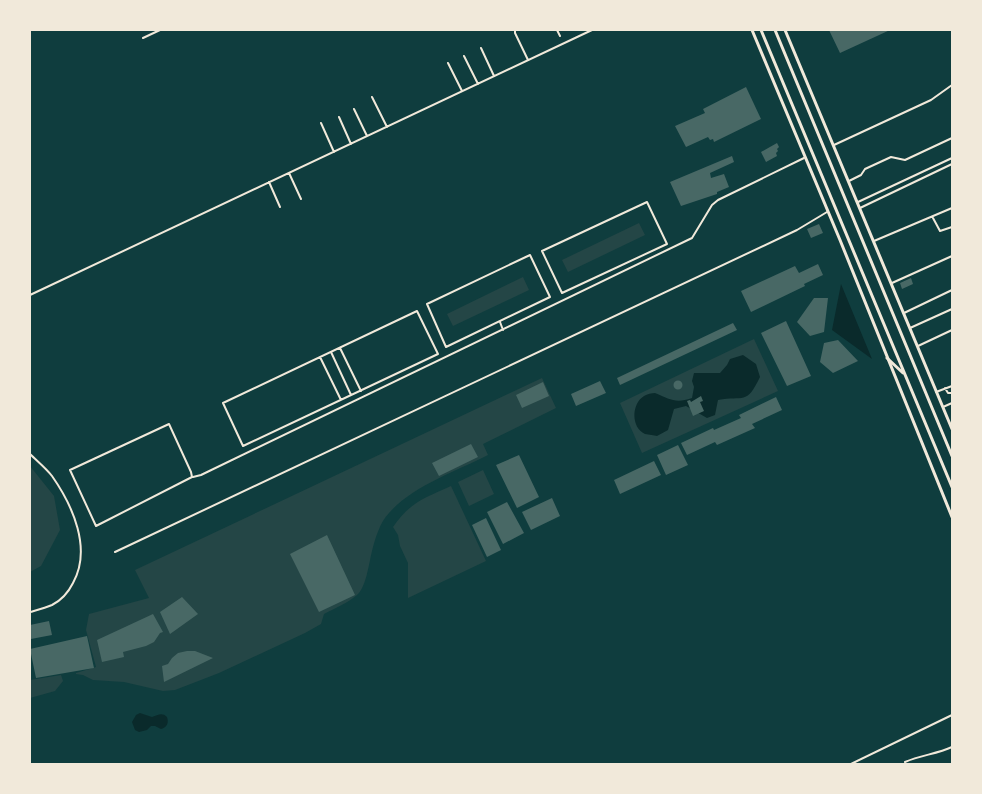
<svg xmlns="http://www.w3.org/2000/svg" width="982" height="794" viewBox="0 0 982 794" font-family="'Times New Roman',serif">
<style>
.green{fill:#244646}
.water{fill:#0a2a2b}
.building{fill:#486865}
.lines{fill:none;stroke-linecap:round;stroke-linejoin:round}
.minor{stroke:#f1e9da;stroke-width:2}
.secondary{stroke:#f1e9da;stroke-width:3}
.trunk{stroke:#f1e9da;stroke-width:3}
</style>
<rect width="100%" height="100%" fill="#0f3d3e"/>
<path class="green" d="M639,223L645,235L568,272L562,260Z
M523,277L529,290L453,326L447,314Z
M754,339L778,391L642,453L620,403Z
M542,378L556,408L483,444L488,455C455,472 414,485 389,513C380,522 375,539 372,551C369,563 366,588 357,595C348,603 335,608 324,614L321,624L305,633L219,673L175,690L163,691L124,682L93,680L83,675L76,674V673L96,667L86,630L89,614L149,598L135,570Z
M30,466L54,496L60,530L41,566L30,572Z
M483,470L494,494L469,506L458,482Z
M451,486L486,561L408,598V563L400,546L398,535L393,527C410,502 425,498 451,486Z
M61,675L63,681L55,691L30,698V680Z"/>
<path class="water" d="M841,284L872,359L832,330Z
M743,355L756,364L760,377C746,406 744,395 718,400L715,415L707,418L686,406L674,409L668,430L657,436C654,435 649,435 645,434C631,428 631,404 644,396C647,394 652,393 655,393C670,399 675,404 692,398L694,387L692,381L694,373H720L727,365L730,359Z
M140,713L152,717C158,715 162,712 167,717C169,723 167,727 161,729L155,726H151L147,730L139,732L135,730L132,722L136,715Z"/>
<path class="building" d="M829,30H890L840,53Z
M746,87L761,119L714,142L713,139L710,140L708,137L686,147L675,126L705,113L703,109Z
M777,143L779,147L777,149L778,151L776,153L777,156L766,162L761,152Z
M732,156L734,162L710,173L711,178L724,174L729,187L717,192V194L681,206L670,182Z
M819,224L823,233L811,238L807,229Z
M818,264L823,275L804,284L805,286L751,312L741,291L795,266L799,273Z
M911,278L913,284L902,289L900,283Z
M814,298H828L824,332L810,336L797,322Z
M786,321L811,376L787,386L761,333Z
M733,323L737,330L620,385L617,378Z
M838,340L858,361L833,373L820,362L824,343Z
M673.5 385a4.5 4.5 0 1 1 9 0a4.5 4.5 0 1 1-9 0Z
M600,381L606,393L576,406L571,394Z
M543,382L549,396L522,408L516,395Z
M701,396L703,401L700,402L704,411L693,416L687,401L690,400L691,402Z
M776,397L782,410L752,424L755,428L717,445L715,442L687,455L681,443L713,428L714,430L741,418L739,415Z
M471,444L478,457L439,476L432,463Z
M678,445L688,465L666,475L657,455Z
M519,455L539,497L517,508L496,465Z
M654,461L661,475L620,494L614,480Z
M552,498L560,516L531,530L522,512Z
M507,502L524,533L503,544L487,512Z
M486,518L501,550L487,557L472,525Z
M327,535L355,595L319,612L290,554Z
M182,597L198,614L170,634L160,612Z
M153,614L163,632L160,633L154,642L146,646L123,652L124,657L102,662L97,640Z
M49,621L52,635L31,639L30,625Z
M87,636L94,668L36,678L30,649Z
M187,651H195L213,658L164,682L162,666L168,664L172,658L178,653Z"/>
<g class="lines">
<path class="minor" d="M515,30V33L528,60
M557,30L560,36
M143,38L160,30
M481,48L494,76
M464,56L478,84
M448,63L462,91
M372,97L387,127
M354,109L367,136
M339,117L351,144
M321,123L334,152
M834,145L931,100L952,85
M289,173L301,199
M849,181L861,175L865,169L891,157L905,160L952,138
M269,182L280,207
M647,202L667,244L562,293L542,251Z
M858,202L952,158
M860,208L952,164
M933,218L940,231L952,227
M874,241L952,208
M530,255L550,297L446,347L427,304Z
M892,283L952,256
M30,295L592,30
M417,311L438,354L243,446L223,403Z
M904,313L952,290
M500,322L503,330
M910,328L952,309
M918,346L952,330
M340,348L361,391
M331,352L351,395
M320,357L341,400
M945,388L948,393H952
M936,392L952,386
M943,407L952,403
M30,454C37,461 46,468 52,476C73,506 92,549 73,583C68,593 62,600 52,605C45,608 37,610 30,612
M192,477L191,472L169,424L70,470L96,526L192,477H193L201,475L692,238L712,205L718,200L804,158
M115,552L797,230L827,212
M905,762C921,755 937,754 952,747
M851,764L952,715"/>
<path class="secondary" d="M752,30L840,240L952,517
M785,30L952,429"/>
<path class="trunk" d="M761,30L952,487
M775,30L952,456
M887,358L903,373"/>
</g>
<rect width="982" height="794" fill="none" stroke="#f1e9da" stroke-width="62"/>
</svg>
